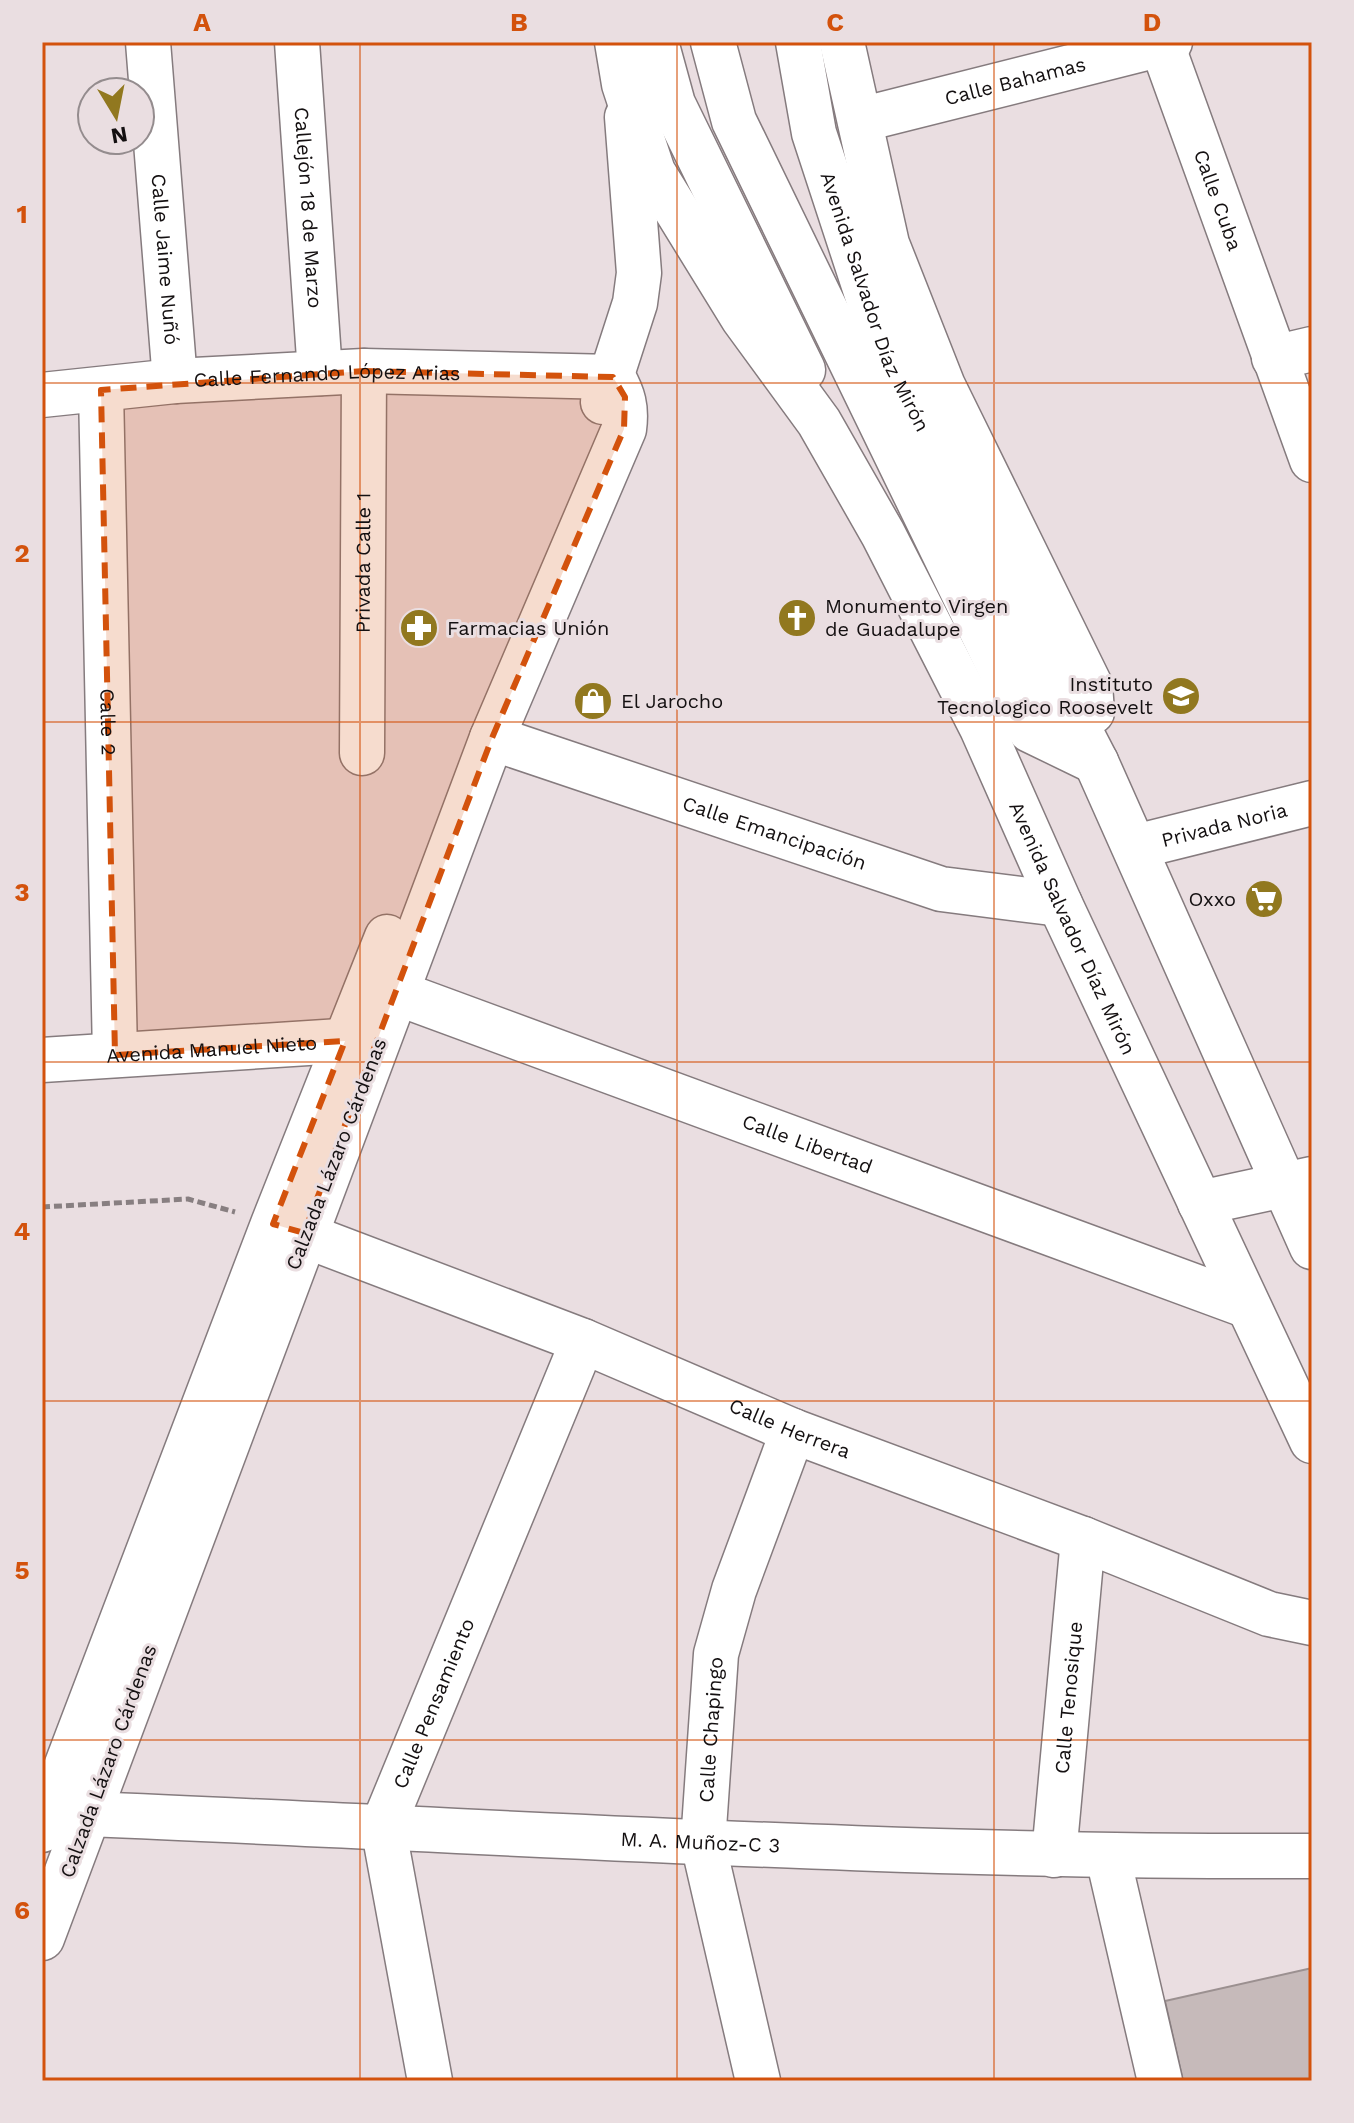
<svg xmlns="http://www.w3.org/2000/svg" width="1354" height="2123" viewBox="0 0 1354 2123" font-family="'Work Sans',sans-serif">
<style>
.building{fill:#c6baba;stroke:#9b9090;stroke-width:2}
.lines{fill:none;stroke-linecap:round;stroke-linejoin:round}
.minor-casing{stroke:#857b7e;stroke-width:47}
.major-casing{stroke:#857b7e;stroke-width:47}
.path{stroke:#887f81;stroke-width:5;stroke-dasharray:8 4;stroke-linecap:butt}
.minor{stroke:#fff;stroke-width:44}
.major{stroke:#fff;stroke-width:44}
.marked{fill:#d3520c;fill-opacity:0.2;stroke:#d3520c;stroke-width:6;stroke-dasharray:16 10;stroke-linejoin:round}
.grid{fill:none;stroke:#d3520c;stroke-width:2;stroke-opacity:0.55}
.labels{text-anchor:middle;stroke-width:6;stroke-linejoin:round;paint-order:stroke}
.street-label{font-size:20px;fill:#141011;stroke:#eadee1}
.poi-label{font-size:20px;fill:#141011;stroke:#eadee1;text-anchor:start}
.neatline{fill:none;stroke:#d3520c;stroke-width:3}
.grid-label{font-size:26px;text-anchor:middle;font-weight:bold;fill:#d3520c}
</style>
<rect width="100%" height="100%" fill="#eadee1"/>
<path class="building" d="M1312,1968V2081H1183L1165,2001Z"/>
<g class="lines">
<defs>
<g id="minor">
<path id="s1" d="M148,42L175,381"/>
<path id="s2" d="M297,42L320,373"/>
<path id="s3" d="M1161,42L1312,460"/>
<path id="s4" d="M860,120L1170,42"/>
<path d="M1274,358L1312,349"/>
<path id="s5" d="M101,390L115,1055"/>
<path id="s6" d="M42,395L175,381L364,371L613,377C623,395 627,407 624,429L492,738L42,1938"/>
<path d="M603,402L635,303L639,273L627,117"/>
<path id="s7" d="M492,738L941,889L1060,904"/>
<path id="s8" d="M362,753L364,371"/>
<path id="s9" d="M1135,847L1312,803"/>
<path id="s10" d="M370,983L1248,1306"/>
<path id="s11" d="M42,1060L371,1039"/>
<path d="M1200,1203L1312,1179"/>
<path id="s12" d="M275,1224L583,1341L793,1431L1083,1539L1269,1614L1312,1623"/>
<path id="s13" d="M89,1814C496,1831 904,1858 1312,1856"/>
<path d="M42,1830L273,1224L387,937"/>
<path id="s14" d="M1054,1855L1083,1539"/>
<path d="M1108,1857L1160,2081"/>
<path id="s15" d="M430,2081L383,1826L583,1341"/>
<path id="s16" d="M758,2081L703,1843L716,1654L734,1590L793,1431"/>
</g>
<g id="major">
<path id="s17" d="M617,42L624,84L653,172L743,318L819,422L883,534L982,728L1060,904L1312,1441"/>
<path d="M656,42L673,104L803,370"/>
<path d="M713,42L734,121L1030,730L1096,762"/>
<path id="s18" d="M798,42L814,133L889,362L1096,762L1312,1247"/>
<path d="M842,42L887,244L943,386L1090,685L1092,712"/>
</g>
</defs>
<use href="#minor" class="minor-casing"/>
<use href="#major" class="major-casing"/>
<path class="path" d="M42,1207L188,1199L235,1212"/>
<use href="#minor" class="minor"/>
<use href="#major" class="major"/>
</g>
<path class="marked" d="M364,371L613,377L625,397L624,429L492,738L304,1233L273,1224L345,1041L115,1055L101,390Z"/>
<path class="grid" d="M360,42V2081M677,42V2081M994,42V2081M42,383H1312M42,722H1312M42,1062H1312M42,1401H1312M42,1740H1312"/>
<defs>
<symbol id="church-disc" viewBox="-11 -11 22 22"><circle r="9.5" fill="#91781f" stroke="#eadee1"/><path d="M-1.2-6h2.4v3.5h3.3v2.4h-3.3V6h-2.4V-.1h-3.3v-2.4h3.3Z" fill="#fff"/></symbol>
<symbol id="pharmacy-disc" viewBox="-11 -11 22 22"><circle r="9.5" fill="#91781f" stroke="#eadee1"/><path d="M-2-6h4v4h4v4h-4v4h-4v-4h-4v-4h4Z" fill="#fff"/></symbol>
<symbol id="university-disc" viewBox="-11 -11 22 22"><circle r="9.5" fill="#91781f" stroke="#eadee1"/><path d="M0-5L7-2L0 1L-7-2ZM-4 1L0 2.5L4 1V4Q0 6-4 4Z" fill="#fff"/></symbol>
<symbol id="shop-disc" viewBox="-11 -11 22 22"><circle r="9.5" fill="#91781f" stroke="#eadee1"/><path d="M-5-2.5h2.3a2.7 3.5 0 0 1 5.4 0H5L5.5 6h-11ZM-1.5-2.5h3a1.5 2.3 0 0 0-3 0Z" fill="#fff"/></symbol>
<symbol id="supermarket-disc" viewBox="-11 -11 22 22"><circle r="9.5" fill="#91781f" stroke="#eadee1"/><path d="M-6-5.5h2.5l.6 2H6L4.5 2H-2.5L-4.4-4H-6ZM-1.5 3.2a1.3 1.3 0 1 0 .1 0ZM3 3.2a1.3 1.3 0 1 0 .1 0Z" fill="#fff"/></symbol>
</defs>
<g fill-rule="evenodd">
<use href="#church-disc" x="775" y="596" width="44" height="44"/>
<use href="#pharmacy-disc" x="397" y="606" width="44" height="44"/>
<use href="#university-disc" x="1159" y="674" width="44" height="44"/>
<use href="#shop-disc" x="571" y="679" width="44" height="44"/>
<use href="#supermarket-disc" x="1242" y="877" width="44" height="44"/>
</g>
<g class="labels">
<g class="street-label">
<text dy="7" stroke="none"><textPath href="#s4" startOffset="160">Calle Bahamas</textPath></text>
<text dy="7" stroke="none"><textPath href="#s3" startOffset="168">Calle Cuba</textPath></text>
<text dy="7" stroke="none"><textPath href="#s2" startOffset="166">Callejón 18 de Marzo</textPath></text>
<text dy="7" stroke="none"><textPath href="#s1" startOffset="218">Calle Jaime Nuñó</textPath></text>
<text dy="7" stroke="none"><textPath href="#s18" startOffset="272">Avenida Salvador Díaz Mirón</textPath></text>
<text dy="7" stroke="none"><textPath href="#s6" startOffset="286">Calle Fernando López Arias</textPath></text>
<text dy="7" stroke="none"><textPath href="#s8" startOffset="190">Privada Calle 1</textPath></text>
<text dy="7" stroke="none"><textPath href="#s5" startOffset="332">Calle 2</textPath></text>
<text dy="7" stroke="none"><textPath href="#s9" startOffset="92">Privada Noria</textPath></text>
<text dy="7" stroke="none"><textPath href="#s7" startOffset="298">Calle Emancipación</textPath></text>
<text dy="7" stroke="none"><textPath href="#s17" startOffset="1002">Avenida Salvador Díaz Mirón</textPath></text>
<text dy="7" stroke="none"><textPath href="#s11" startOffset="170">Avenida Manuel Nieto</textPath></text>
<text dy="7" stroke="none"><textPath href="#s10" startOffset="466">Calle Libertad</textPath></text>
<text transform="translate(336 1154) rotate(-69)" y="7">Calzada Lázaro Cárdenas</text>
<text dy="7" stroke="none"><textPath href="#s12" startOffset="554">Calle Herrera</textPath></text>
<text dy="7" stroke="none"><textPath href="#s14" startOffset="158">Calle Tenosique</textPath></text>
<text dy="7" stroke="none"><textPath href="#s15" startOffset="392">Calle Pensamiento</textPath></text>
<text dy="7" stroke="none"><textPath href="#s16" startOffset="358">Calle Chapingo</textPath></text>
<text transform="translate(108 1761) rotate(-70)" y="7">Calzada Lázaro Cárdenas</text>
<text dy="7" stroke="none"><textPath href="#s13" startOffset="612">M. A. Muñoz-C 3</textPath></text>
</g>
<g class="poi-label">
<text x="825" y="613">Monumento Virgen<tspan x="825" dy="23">de Guadalupe</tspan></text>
<text x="447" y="635">Farmacias Unión</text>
<text x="1153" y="691" text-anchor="end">Instituto<tspan x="1153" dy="23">Tecnologico Roosevelt</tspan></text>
<text x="621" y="708">El Jarocho</text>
<text x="1236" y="906" text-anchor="end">Oxxo</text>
</g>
</g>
<rect width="1354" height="2123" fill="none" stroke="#eadee1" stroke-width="88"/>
<g transform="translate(116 116) rotate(170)"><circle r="38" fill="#eadee1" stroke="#948c8e" stroke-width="2"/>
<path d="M0-6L14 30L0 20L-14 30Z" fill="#91781f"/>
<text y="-12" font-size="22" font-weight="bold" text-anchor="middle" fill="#141011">N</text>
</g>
<rect x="44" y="44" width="1266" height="2035" class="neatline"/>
<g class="grid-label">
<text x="202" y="31">A</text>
<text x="519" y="31">B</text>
<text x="835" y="31">C</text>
<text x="1152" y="31">D</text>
<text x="22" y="223">1</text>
<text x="22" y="562">2</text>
<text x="22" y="901">3</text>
<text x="22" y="1240">4</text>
<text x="22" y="1579">5</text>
<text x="22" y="1919">6</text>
</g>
</svg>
